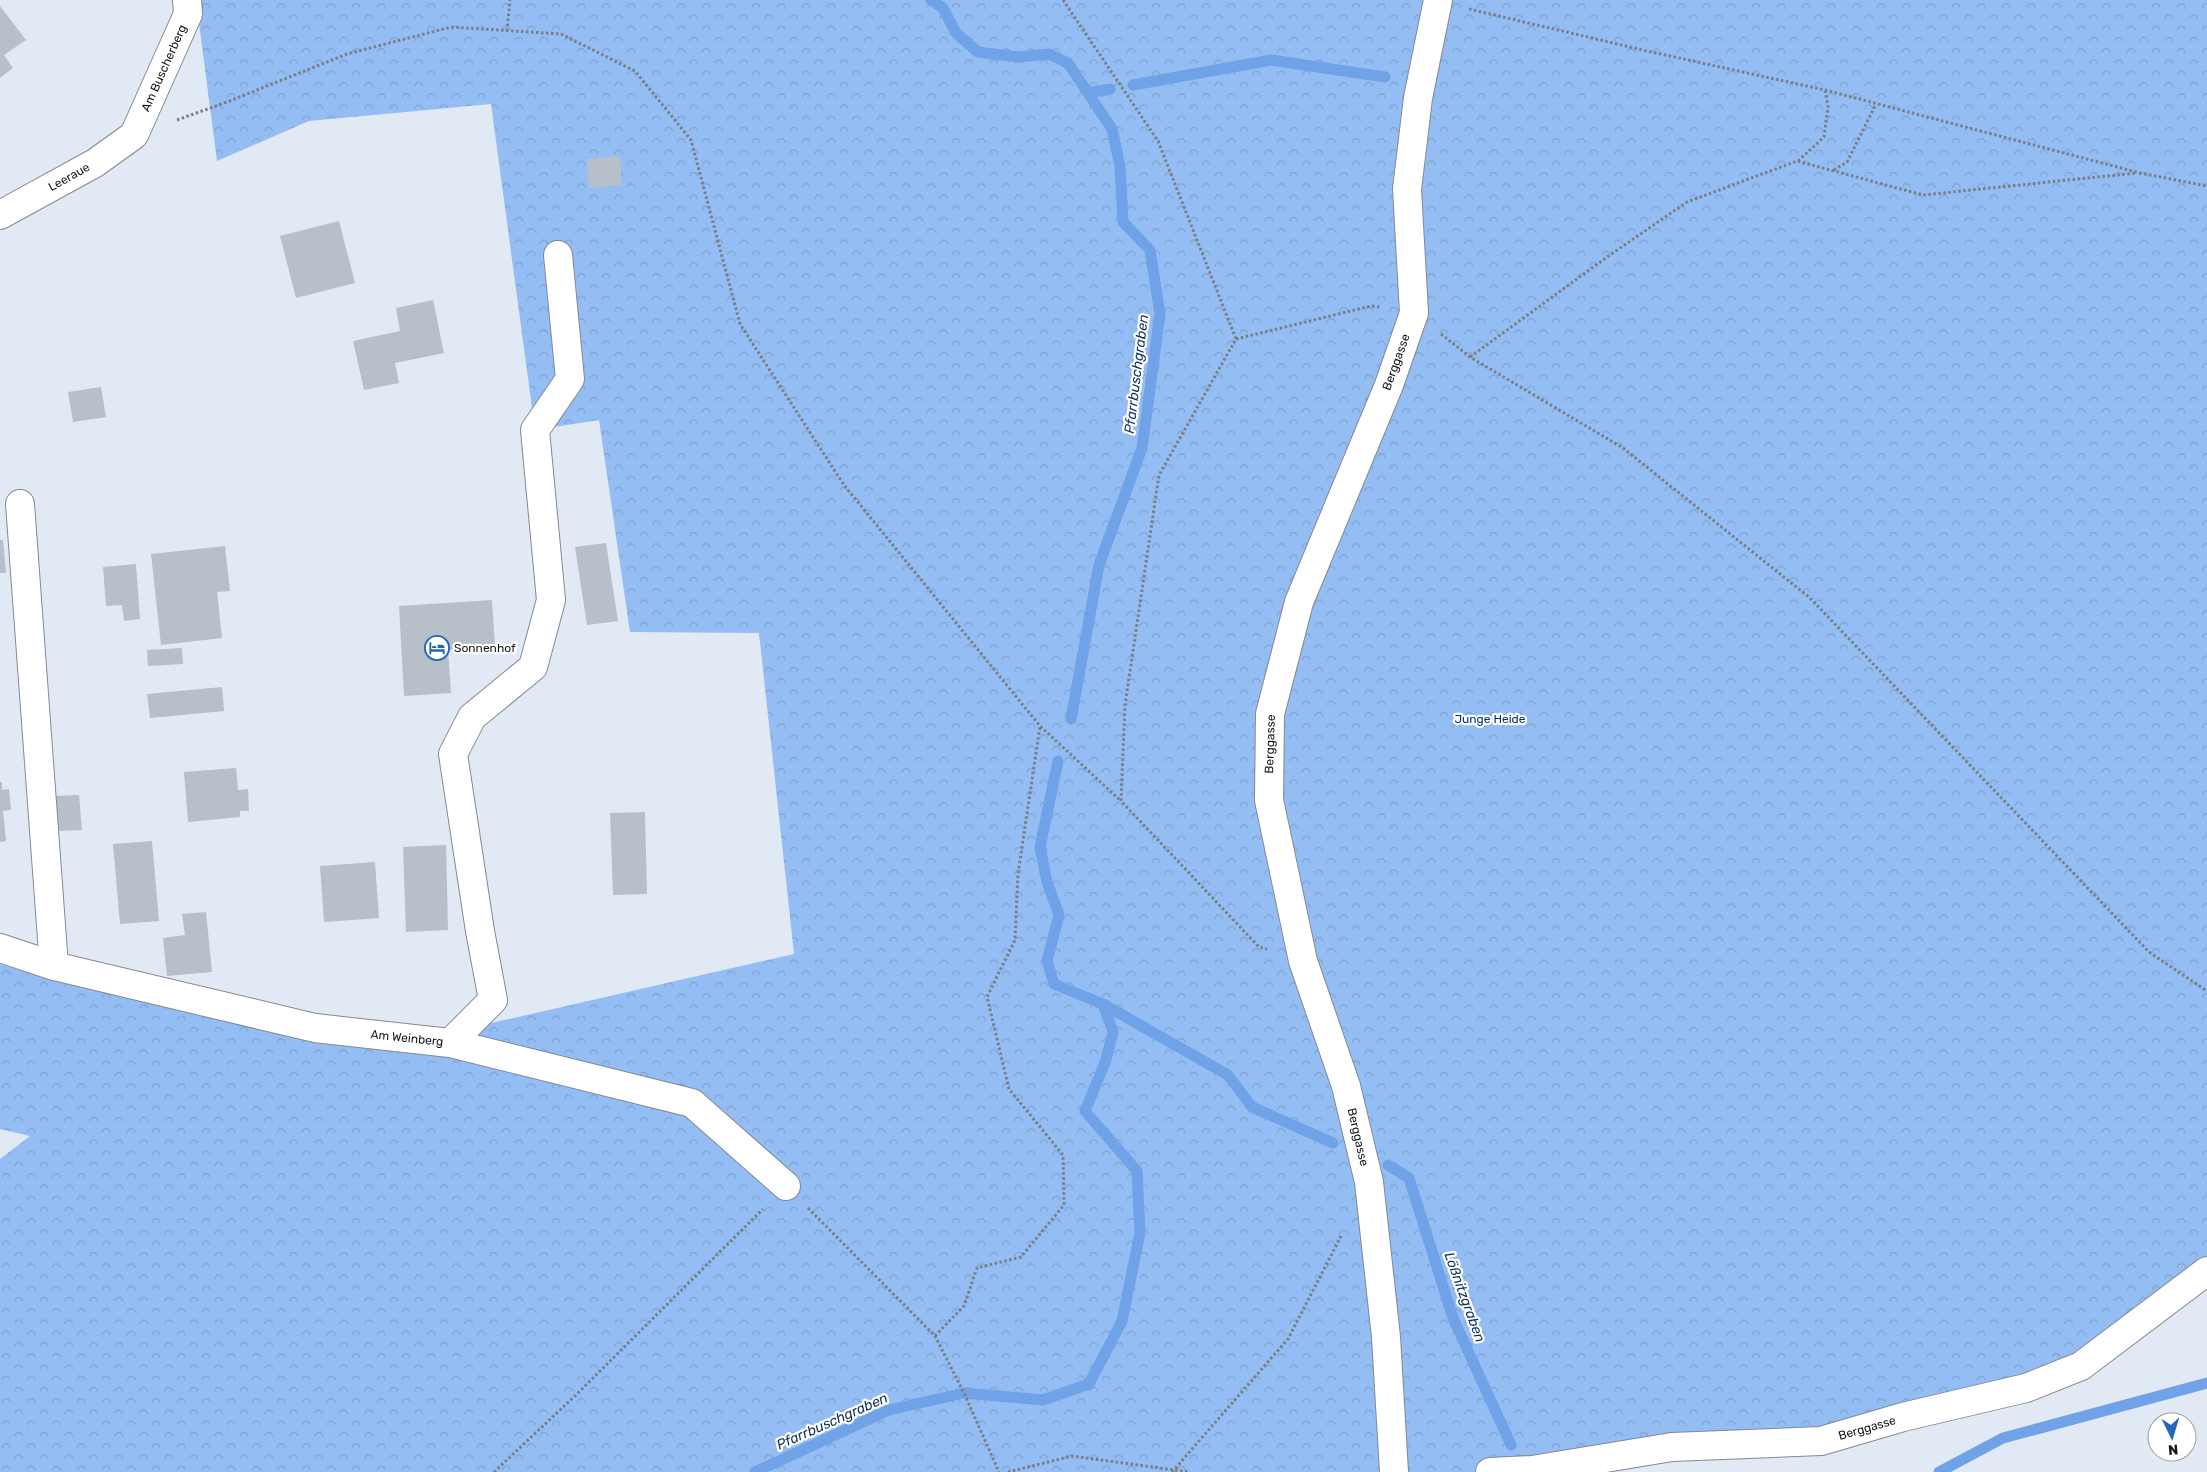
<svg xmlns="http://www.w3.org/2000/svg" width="2207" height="1472" viewBox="0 0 2207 1472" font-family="Rubik,sans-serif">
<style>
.forest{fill:url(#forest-crowns)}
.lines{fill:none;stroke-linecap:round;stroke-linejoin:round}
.stream{stroke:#6fa2e6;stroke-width:11}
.building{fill:#b7bfc9}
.minor-casing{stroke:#838a94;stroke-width:30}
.path{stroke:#797e85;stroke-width:3;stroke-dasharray:2.5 2.5;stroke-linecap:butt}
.minor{stroke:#fff;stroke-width:28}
.labels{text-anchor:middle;stroke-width:4.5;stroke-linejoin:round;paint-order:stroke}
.street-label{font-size:12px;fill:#131619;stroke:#fff}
.poi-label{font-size:12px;fill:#131619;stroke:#fff;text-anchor:start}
.park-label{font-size:12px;fill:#003570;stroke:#fff}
.water-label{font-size:14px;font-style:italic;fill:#0e315c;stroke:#fff}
</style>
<defs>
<pattern id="forest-crowns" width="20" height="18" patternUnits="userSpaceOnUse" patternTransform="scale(1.25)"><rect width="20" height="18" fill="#94bdf3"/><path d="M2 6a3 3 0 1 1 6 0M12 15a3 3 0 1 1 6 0" fill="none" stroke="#7fa2d0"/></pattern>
</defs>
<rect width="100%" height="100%" fill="#e1e9f4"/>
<path class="forest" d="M196,0H2207V1281L2028,1396L1571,1472H0V1159L30,1136L0,1129V964L36,975L308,1039L432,1056L448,1033L794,954L759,633L630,632L599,420L535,430L491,104L309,121L217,161Z"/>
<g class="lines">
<path class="stream" d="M931,0L943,8L956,33L978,52L1018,57L1049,54L1068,63L1112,129L1120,166L1123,222L1150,250L1160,314L1142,448L1099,565L1071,719
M1133,85L1271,60L1385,77
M1088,93L1110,89
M1103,1004L1228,1075L1252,1107L1333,1143
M1388,1165L1409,1178L1453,1318L1511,1445
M755,1472L889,1410L964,1393L1043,1400L1089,1384L1122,1321L1140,1233L1137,1171L1085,1111L1106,1060L1113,1032L1103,1004L1054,984L1047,961L1059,915L1047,882L1040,847L1058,761
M1939,1472L2003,1438L2207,1383"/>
</g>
<path class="building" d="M0,6L26,40L4,55L13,68L0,78Z
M620,156L622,185L589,188L587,159Z
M339,221L355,283L296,298L280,236Z
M433,300L444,353L395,363L399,383L364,390L353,341L400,331L396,308Z
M101,387L106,417L73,422L68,392Z
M0,540H3L6,573H0Z
M606,543L618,621L587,625L575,547Z
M225,546L230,591L217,592L222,638L161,645L151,554Z
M136,564L140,619L124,621L122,605L106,606L103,567Z
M492,600L495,647L448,650L451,693L404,696L399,606Z
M182,648L183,664L148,666L147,650Z
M222,687L224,711L150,718L147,694Z
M236,768L238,790L248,789L249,811H240V817L188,822L184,772Z
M0,782H2V790L9,789L11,810L3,811L6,841L0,842Z
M79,795L82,830L58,831L55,796Z
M645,812L647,894L613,895L610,813Z
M152,841L159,921L120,924L113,844Z
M446,845L448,930L406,932L403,847Z
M375,862L379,918L324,922L320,866Z
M206,912L212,972L167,976L163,938L185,935L182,914Z"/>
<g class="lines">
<defs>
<path id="minor" d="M0,215L95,163L134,135L188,14L187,0
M20,504L54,966
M0,948L54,966L315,1028L450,1043L692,1103L786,1186
M450,1043L493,1000L480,931L453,754L472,717L533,667L551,600L535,430L570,379L558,255
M1394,1472L1386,1337L1369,1182L1346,1086L1303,961L1269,800L1270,714L1299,602L1389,385L1414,313L1407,189L1418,98L1438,0
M1490,1472L1532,1470L1672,1447L1821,1441L1903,1417L2026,1388L2081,1366L2207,1271"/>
</defs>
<use href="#minor" class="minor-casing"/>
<path class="path" d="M1063,0L1158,141L1236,339L1159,475L1125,705L1121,801L1259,947L1267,949
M1469,9L1647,51L1825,90L2140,173L2207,186
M507,31L510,0
M177,120L227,102L347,54L451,27L561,34L635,71L691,140L740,324L844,485L1040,726L1121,801
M1798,161L1824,137L1828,107L1825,90
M1834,170L1847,162L1876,104
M1441,334L1470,357L1623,448L1810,598L2149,952L2207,991
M1236,339L1371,306L1380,307
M1470,357L1607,257L1687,202L1797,161L1923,195L2136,173
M808,1208L935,1336L964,1393L999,1472
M935,1336L964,1306L977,1268L1021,1257L1064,1205L1063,1155L1009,1089L987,997L1015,940L1018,874L1040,726
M494,1472L576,1395L763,1209
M1008,1472L1072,1456L1189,1472
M1172,1472L1288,1339L1341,1236"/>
<use href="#minor" class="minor"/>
</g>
<defs>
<symbol id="hotel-ring" viewBox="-11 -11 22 22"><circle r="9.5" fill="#fff" stroke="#2466b7" stroke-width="1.5"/><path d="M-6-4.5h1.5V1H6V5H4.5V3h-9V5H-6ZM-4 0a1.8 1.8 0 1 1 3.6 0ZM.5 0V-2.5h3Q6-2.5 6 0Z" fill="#2466b7"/></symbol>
</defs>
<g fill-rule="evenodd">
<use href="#hotel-ring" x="423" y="634" width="28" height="28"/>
</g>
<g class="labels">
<g class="street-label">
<text transform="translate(164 68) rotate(-66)" y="4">Am Buscherberg</text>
<text transform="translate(69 177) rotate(-29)" y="4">Leeraue</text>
<text transform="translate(1396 362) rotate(-70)" y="4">Berggasse</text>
<text transform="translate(1270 744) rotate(-88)" y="4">Berggasse</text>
<text transform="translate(407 1038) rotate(6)" y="4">Am Weinberg</text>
<text transform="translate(1358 1137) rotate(77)" y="4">Berggasse</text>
<text transform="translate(1867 1428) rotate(-16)" y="4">Berggasse</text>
</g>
<g class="poi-label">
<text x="454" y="652">Sonnenhof</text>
</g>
<g class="park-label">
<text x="1490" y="723">Junge Heide</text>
</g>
<g class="water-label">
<text transform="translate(1136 374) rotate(-83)" y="5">Pfarrbuschgraben</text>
<text transform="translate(1465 1297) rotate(70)" y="5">Lößnitzgraben</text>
<text transform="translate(832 1421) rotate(-24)" y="5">Pfarrbuschgraben</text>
</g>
</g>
<g transform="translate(2172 1437) rotate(175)"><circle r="24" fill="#ffffff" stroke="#a1a2a3"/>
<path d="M0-4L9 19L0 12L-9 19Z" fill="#2466b7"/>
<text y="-8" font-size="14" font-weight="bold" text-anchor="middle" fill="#131619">N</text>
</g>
</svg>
